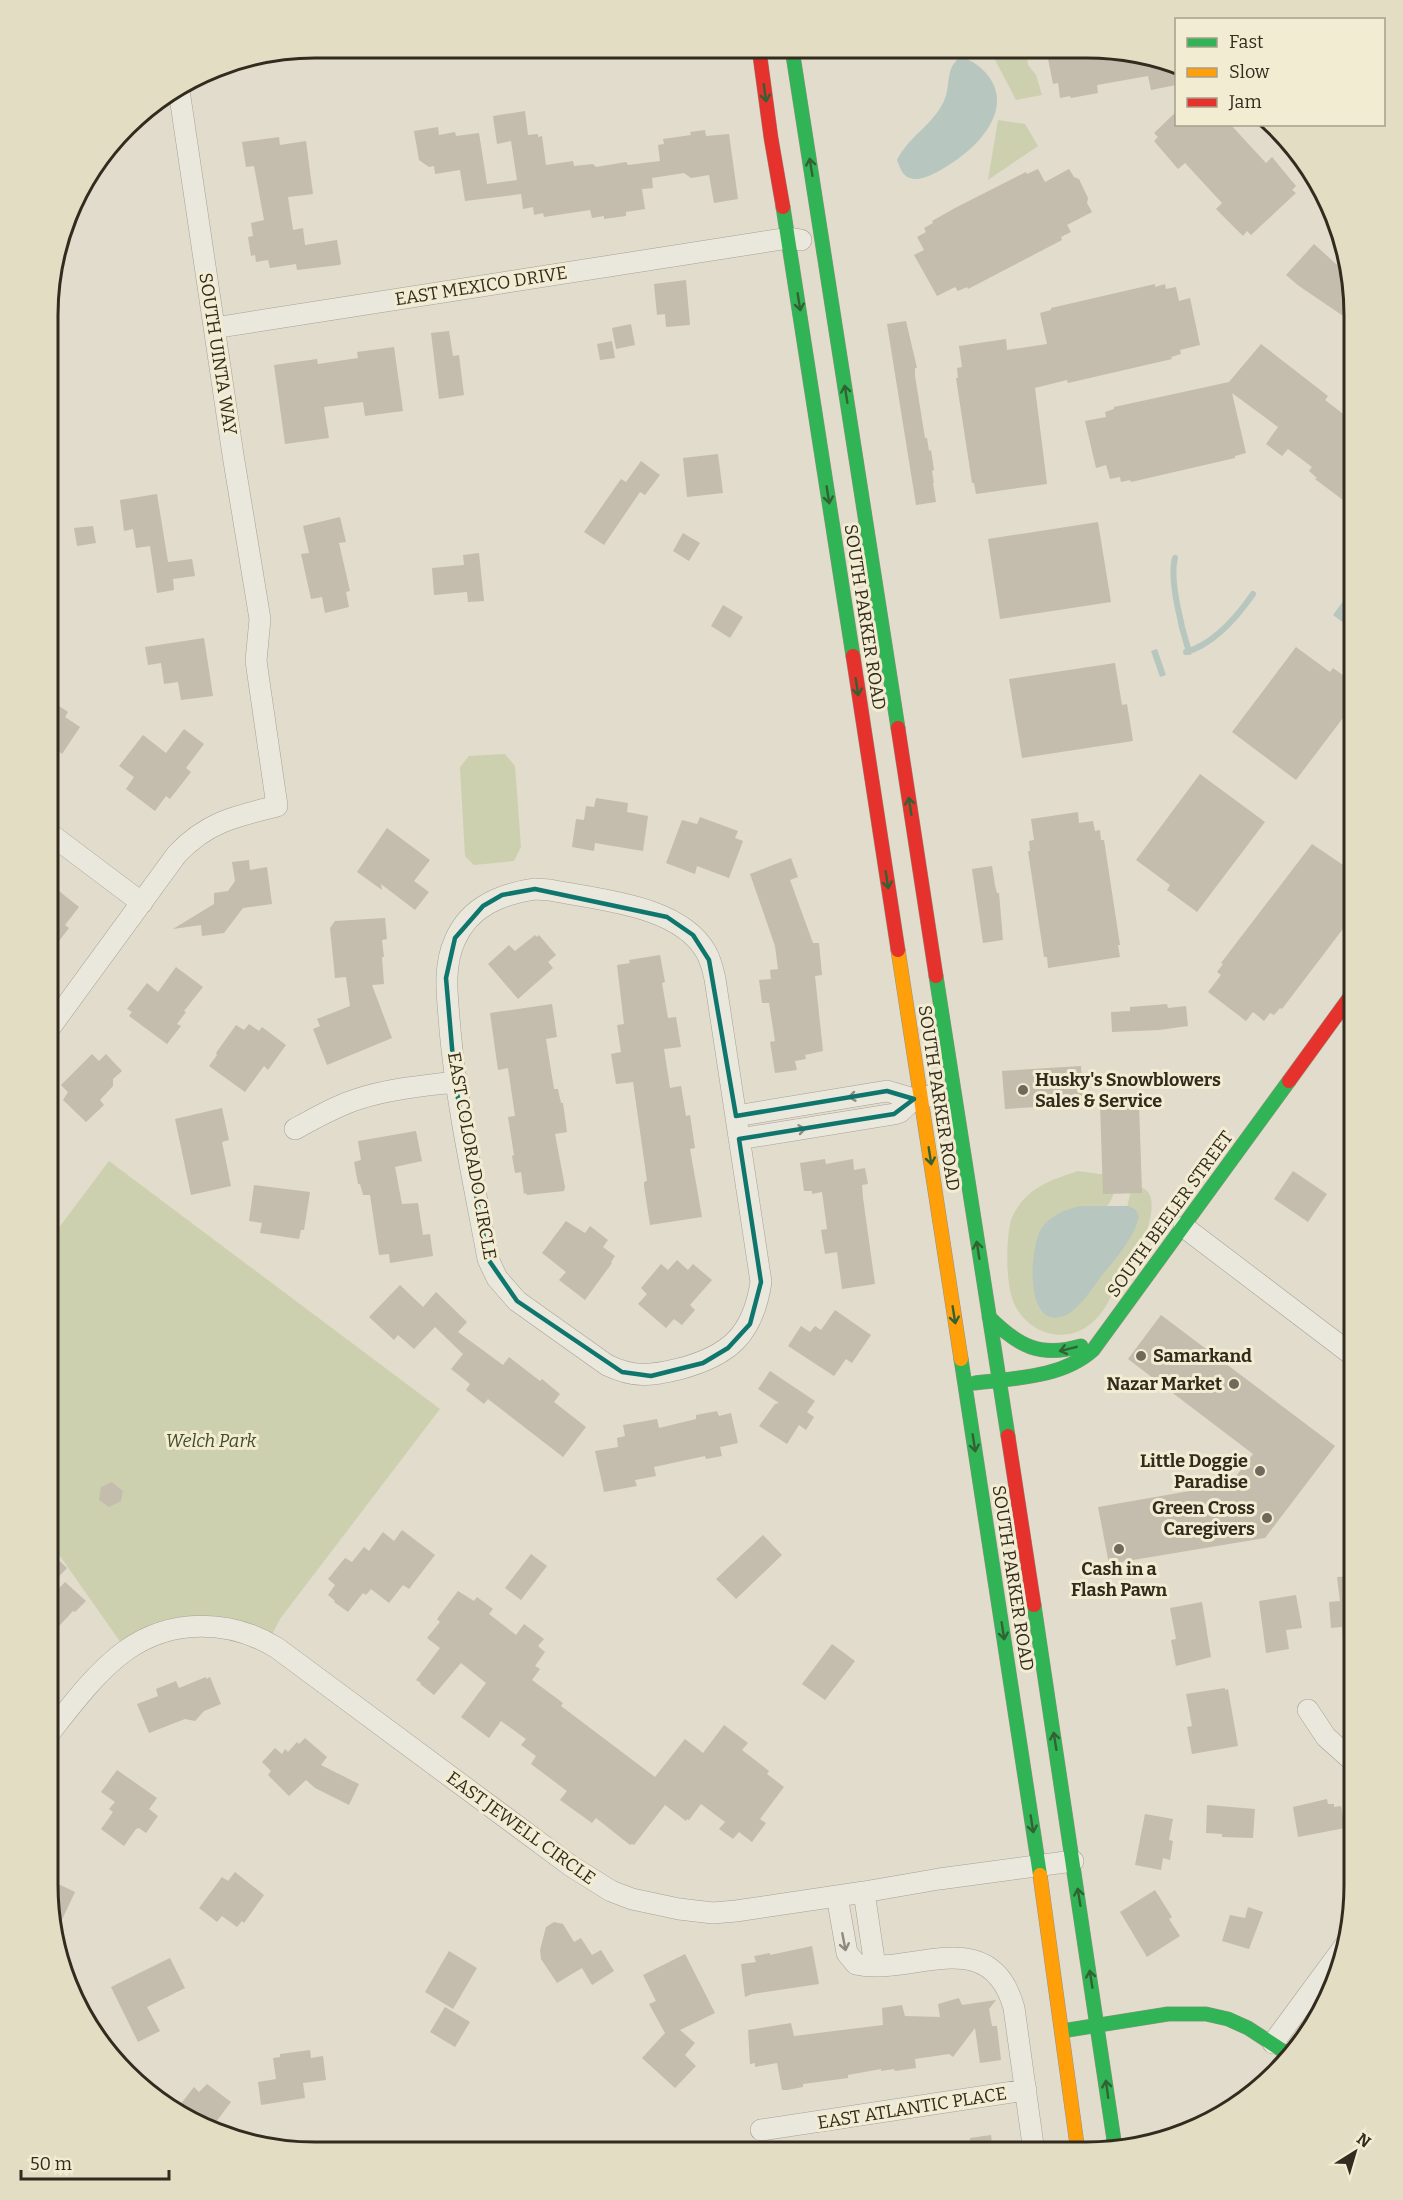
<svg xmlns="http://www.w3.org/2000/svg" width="1403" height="2200" viewBox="0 0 1403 2200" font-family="Bitter,serif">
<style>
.green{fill:#cdd0af}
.water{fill:#b7c6be}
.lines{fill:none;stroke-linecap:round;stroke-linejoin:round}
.stream{stroke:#b7c6be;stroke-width:6}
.building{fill:#c4bcad}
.street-casing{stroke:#a6a195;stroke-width:22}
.fast-casing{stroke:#969185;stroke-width:15}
.slow-casing{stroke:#969185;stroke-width:15}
.jam-casing{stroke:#969185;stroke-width:15}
.street{stroke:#eae7dd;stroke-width:21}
.fast{stroke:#30b455;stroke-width:14}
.slow{stroke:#ff9f0a;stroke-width:14}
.jam{stroke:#e5322d;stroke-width:14}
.oneway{stroke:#326234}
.oneway2{stroke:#8e897e}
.marked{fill:none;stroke:#0f766e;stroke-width:4.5;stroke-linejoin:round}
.poi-dot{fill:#70695b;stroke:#f2ecd2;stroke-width:2}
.labels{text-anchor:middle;stroke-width:6;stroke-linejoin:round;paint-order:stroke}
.street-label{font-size:18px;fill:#332b1e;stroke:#f2ecd2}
.poi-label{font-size:18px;font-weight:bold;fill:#332b1e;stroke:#f2ecd2;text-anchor:end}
.park-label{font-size:18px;font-style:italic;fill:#404e27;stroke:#f2ecd2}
.rim{fill:none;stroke:#332b1e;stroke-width:3}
</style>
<rect width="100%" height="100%" fill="#e1dccb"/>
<path class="green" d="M990,50H1026L1028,65L1036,75L1042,95L1016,100Z
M998,120L1025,124L1038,146L988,180Z
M505,754L515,766L521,847L514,861L474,865L465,856L460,767L469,756Z
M109,1161L440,1409L280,1619L268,1642L215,1626L126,1650L48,1539L49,1241Z
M1078,1171L1107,1175C1116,1190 1116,1193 1106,1208L1123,1224L1132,1187L1137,1185C1140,1187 1146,1189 1148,1192C1156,1202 1149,1225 1145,1236C1140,1251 1128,1265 1120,1279C1110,1295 1109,1307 1094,1321C1070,1344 1034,1337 1017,1309C1005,1291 1006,1245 1010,1224C1011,1218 1016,1209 1020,1204C1034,1185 1057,1178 1078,1171Z"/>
<path class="water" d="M959,58C970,58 978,65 986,73C1017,109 976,150 944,168C936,173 920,182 910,178C902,176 900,167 897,160C909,136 933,125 944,101C951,86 945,69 959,58Z
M1355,585V618L1348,626L1333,615Z
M1157,649L1166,675L1160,677L1151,651Z
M1080,1206H1128L1135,1209L1139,1216C1134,1240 1114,1260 1100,1278C1091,1290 1077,1313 1061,1317C1024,1326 1030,1247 1041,1229C1050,1215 1065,1210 1080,1206Z"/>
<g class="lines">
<path class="stream" d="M1175,558C1169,579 1182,630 1189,652
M1186,652C1214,644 1237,617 1253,594"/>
</g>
<path class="building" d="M1052,50H1123L1176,65V85L1151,90L1148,76L1097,85L1098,93L1071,98L1070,96L1060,98L1058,83L1053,84L1047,54L1052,53Z
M525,111L528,135L538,134V137L542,136L546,165L573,161L574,166L593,164L596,167L626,162L628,165L660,161L658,145L664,144L663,139L691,135L690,132L705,130L706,136L729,134L738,199L714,203L709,175L691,178L684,173L652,178L653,188L642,189L645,209L626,212V216L604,219V216L592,218L590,210L544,217L543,213L534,215L533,207L523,209L521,194L465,201L460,170L435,174L434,166L429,167L419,160L414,131L438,127L439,135L455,132L456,136L479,133L487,184L517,180L511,141L497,144L493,116Z
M1176,112V124H1230L1266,163L1272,157L1296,186L1292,190L1296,193L1251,235L1247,231L1243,236L1216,209L1222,203L1185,163L1178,169L1154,141L1158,137L1154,133Z
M279,137L280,145L306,141L313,194L288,197L293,230L303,228L305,245L337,240L341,264L339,265L297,270L296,264L270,268L268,260L256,262L255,255L251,256L248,237L253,236L251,223L264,220L254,166L246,167L242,142Z
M1038,169L1045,182L1069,169L1074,177L1079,179L1088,198L1087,203L1092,212L1067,225L1071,232L1061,237L1062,240L968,289L967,287L958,291L955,287L937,296L914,255L924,250L917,237L926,232L924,228L933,223L932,221L955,208L1026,172L1027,174Z
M1314,244L1346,273L1355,324L1299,286L1286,275Z
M686,280L690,325L666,327L665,314L657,315L654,284Z
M1155,284V287L1165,284L1166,289L1176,287L1179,301L1190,298L1200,345L1180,350L1181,354L1171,357L1172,359L1068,383L1067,380L1035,388L1047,484L976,494L974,483H972L956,378H958L957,368L962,367L959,346L1006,339L1007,350L1047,344L1040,313L1051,310V308Z
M906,321L917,368H915V376L925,438H927L929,451L931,450L934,470L932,471L934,483H933L936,502L916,505L887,324Z
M631,324L635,345L616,349L612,328Z
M449,331L453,356L459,355L464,395L439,399L431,333Z
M612,341L615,358L600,360L597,344Z
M1261,344L1328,396L1325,400L1355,423V509L1315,479L1317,478L1309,471L1312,467L1288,449L1282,456L1266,444L1278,427L1232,393L1246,453L1235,456V458L1131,482L1130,480L1121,482L1120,477L1110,479L1106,465L1096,468L1085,421L1106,417L1105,412L1114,409V407L1229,382Z
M394,347L403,411L365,416L363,402L324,407L329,438L285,444L274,365L317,359L318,364L358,358L357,352Z
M718,454L723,493L687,497L683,458Z
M641,461L660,475L645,495L640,492L604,545L584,532L621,479L626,482Z
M157,494L168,562L192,559L195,576L173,579L174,590L157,593L150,546L136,548L133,529L124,531L120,500Z
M340,517L346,542L339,543L350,591L346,592L349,607L325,613L322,597L311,599L301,554L309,553L303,526Z
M1098,522L1111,602L1000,619L988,539Z
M93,526L96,543L77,546L74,528Z
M683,533L700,543L689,561L673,551Z
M479,553L484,601L468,602L467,592L434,595L432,568L464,565L463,555Z
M723,605L743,617L730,638L711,626Z
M204,638L213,696L181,700L178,682L164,684L161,663L148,665L145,647Z
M1296,647L1330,672L1333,668L1355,684V702L1296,780L1232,732Z
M1115,663L1122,705L1127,704L1133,741L1022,758L1009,679Z
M50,700L68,712L65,717L80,727L62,754L50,745Z
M184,729L204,744L186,768L191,772L170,799L166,796L155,811L126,789L134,777L119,766L143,735L166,753Z
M1200,774L1265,822L1197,912L1167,890L1170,885L1136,860Z
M596,798L628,803L627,812L648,816L643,851L595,843L594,851L572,847L576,819L584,820L586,806L594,807Z
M1078,812L1079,823L1093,821L1095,831L1100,830L1101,840H1104L1120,945H1118L1120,957L1048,968L1047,957H1044L1028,851H1030L1029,841L1034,840L1031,819Z
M700,817L738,831L735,838L743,841L729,878L697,866L695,874L666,863L682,820L697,824Z
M387,828L430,860L414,881L429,892L415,910L381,884L382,890L357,872Z
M1312,844L1355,873V913L1282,1009L1280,1008L1274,1015L1270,1013L1264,1021L1253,1012L1246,1021L1208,992L1221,975L1217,972L1223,964L1221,963Z
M791,858L798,877L790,880L813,943H819L822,975L815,976L823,1051L805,1055L806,1059L795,1061L797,1070L775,1073L770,1042L775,1041L769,1003H762L759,980L771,979L770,970L778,969L775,946L750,874Z
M249,860L250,870L267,867L272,904L243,908L224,933L202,936L201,925L173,929L214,904V893L228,891L235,881L232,862Z
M992,866L995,885L997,893H999L1003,940L983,943L972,869Z
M59,891L79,907L65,925L69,928L49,954V903Z
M385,918L387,939L382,940L384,957H382L384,984L372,985L392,1038L327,1065L313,1029L320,1026L317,1019L350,1006L346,977L335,978L330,928L335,921Z
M535,935L537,937L539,935L556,955L548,962L553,968L518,999L488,964L509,945L515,951Z
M660,955L665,982L662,983L668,1018L676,1017L681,1047L664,1049L670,1088L681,1086L686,1116L690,1115L695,1148L690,1149L702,1217L650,1225L644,1186V1182L647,1181L633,1082L616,1084L611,1054L621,1052L617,1025L624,1024L617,965L630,963L629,960Z
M176,967L203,987L184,1011L186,1012L177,1024L181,1026L167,1044L129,1016L132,1012L127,1009L147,983L158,992Z
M552,1004L557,1037L546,1039L554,1089H558L561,1103H563L567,1132L555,1134L565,1187L564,1191L527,1195L526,1193L524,1194L521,1172L515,1173L512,1156L514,1155L508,1117L515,1116L508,1068L498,1070L490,1013Z
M1167,1004L1168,1008L1186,1006L1188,1026L1159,1030L1112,1032L1111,1012L1130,1011V1007Z
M249,1024L259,1031L262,1027L286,1045L268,1070L264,1066L245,1092L209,1066L217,1055L216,1053L236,1025L244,1030Z
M92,1054L99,1061L106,1054L122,1071L113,1079V1086L100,1100L104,1105L86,1122L63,1100L68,1092L61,1085Z
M1081,1066L1083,1104L1005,1109L1002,1071Z
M1139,1103L1142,1193L1103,1194L1100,1104Z
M222,1108L229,1140L222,1142L231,1186L191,1195L175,1119Z
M416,1131L422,1161L395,1167L402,1204L418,1203L423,1235L430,1234L433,1256L390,1263L389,1254L379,1255L370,1195H363L360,1184H358L354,1162L361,1160L358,1141Z
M825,1159L826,1164L853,1159L854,1170L865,1168L868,1184L862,1185L863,1198L875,1284L842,1289L837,1252L825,1254L821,1230L827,1229L822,1192L812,1194V1191H804L800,1163Z
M1293,1171L1327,1194L1308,1222L1274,1199Z
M254,1185L310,1192L304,1230H301L299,1239L260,1233L262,1223L249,1221Z
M566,1221L585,1233L590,1226L608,1240L603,1247L615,1256L611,1262L612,1263L585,1300L559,1280L566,1272L542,1253Z
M677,1260L688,1270L693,1264L712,1280L690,1305L695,1310L682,1325L674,1319L666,1328L638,1304L647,1294L641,1288L661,1264L668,1270Z
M400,1285L423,1307L436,1292L467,1322L458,1332L503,1365L509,1357L540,1381L542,1379L560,1394L554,1402L586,1427L563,1457L488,1399L484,1404L466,1390L470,1384L451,1369L463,1354L435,1327L414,1349L398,1335L394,1340L369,1317Z
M835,1310L871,1335L852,1363L846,1359L834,1376L788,1346L801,1326L810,1332L815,1326L821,1330Z
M1161,1315L1335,1446L1265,1538L1109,1564L1098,1507L1230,1484L1253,1454L1128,1359Z
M770,1371L815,1401L807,1412L814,1417L806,1430L799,1425L787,1444L759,1426L775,1404L779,1403L758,1389Z
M717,1411L719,1416L731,1413L738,1443L720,1447L722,1456L706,1459L705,1456L654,1467L656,1476L635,1480L637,1486L604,1492L595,1451L618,1447L617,1438L625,1436L623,1425L657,1419L659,1428L696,1419V1415Z
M112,1482L123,1491L121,1501L109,1507L99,1500L101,1487Z
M402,1530L435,1555L409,1589L403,1585L389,1603L371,1589L366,1595L363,1593L348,1612L334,1602L335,1601L328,1595L335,1585L328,1579L340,1564L345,1558L352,1562L364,1547L369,1551L383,1532L394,1541Z
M763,1535L782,1555L736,1599L716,1579Z
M48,1550L67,1568L48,1588Z
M531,1554L547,1566L521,1600L505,1588Z
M1355,1576L1354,1639L1343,1640L1342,1627L1331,1628L1329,1602L1340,1601L1337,1577Z
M65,1582L86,1601L75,1612L73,1611L48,1638V1600Z
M458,1591L474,1601L477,1597L493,1609L489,1614L516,1635L524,1624L544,1639L538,1646L545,1652L535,1666L540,1669L532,1680L563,1703L561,1706L655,1777L685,1739L703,1753L724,1725L748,1743L742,1750L769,1771L767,1774L784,1787L760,1819L766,1823L752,1842L739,1832L733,1839L719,1829L725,1822L701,1804L689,1820L687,1819L686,1821L665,1805L634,1845L632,1844L630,1845L596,1818L592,1823L560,1800L567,1791L531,1764L536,1756L521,1745L526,1739L501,1721L489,1738L461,1717L486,1683L461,1663L434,1695L420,1684L421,1683L416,1680L440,1648L427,1638L440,1622L437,1619Z
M1296,1595L1302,1628L1286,1630L1289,1649L1266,1653L1259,1601Z
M1202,1602L1211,1657L1176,1666L1171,1640L1176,1639L1170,1608Z
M832,1644L855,1661L825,1700L802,1684Z
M206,1677V1679L210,1677L221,1704L204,1711L195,1721L185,1719L149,1733L137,1704L158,1696L156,1689L176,1681L179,1688Z
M1225,1688V1690L1228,1689L1238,1746L1192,1754L1187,1727L1192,1726L1186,1694Z
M305,1738L327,1757L321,1765L359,1784L349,1805L315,1788L306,1780L289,1796L268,1775L271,1771L262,1762L275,1748L282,1754L285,1749L288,1752L297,1742L299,1744Z
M117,1770L157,1798L149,1809L158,1816L146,1833L139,1828L136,1829L124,1846L101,1829L113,1812L109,1809L115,1802L101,1792Z
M1327,1799L1328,1804H1334V1807L1341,1806L1345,1828L1298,1837L1293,1807Z
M1207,1805L1255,1809L1253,1838L1222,1837V1834L1206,1833Z
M1145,1814L1173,1819L1169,1840L1173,1841L1170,1860L1163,1858L1161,1870L1135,1865Z
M235,1872L264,1895L244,1923L242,1921L237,1927L222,1916L217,1922L199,1908L222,1877L228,1881Z
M48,1879L75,1892L57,1930L48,1884Z
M1155,1890L1172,1917L1169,1919L1180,1936L1147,1957L1120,1912Z
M1248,1907L1263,1912L1249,1949L1222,1941L1230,1915L1245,1918Z
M554,1922L563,1924L574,1942L581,1938L592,1955L601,1950L614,1971L592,1985L582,1968L557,1983L541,1959L540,1950L546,1927Z
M812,1946L819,1984L752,1994L745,1997L741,1964L756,1962L754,1956L770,1953V1955Z
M449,1951L477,1968L453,2009L425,1992Z
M685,1954L715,2013L680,2030L695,2043L685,2055L696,2066L675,2088L642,2058L665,2033L649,2004L656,2001L643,1975Z
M170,1958L185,1988L147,2007L160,2031L138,2042L111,1987Z
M959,1998L962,2005L996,2000L989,2009L992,2026H997L1001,2060L980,2063L975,2028L953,2057L949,2054L915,2059L916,2068L895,2071L894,2069L881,2071V2069L848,2075V2078L803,2084V2087L787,2090H782L777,2063L755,2067V2063L750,2064L748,2030L791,2023L794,2036L883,2025L882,2008L902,2005L905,2016L940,2017L938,2004Z
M445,2007L470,2022L455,2047L430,2032Z
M310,2050L311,2058L323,2056L326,2080L303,2083L305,2098L261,2105L258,2082L276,2079L273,2058L280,2057V2054Z
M207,2084L231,2102L216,2122L209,2117L202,2125L176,2110L194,2087L199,2092Z
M991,2135L993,2152H970V2138Z"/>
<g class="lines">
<defs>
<path id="street" d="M214,328L789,238L801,240
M49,833L142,903
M535,889L550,890C599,900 680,905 706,952C711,960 713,970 715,979L761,1282C753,1335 729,1356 679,1369C650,1376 634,1378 607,1365L517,1301L497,1278L488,1259C474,1183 457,1107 450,1030C448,999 442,969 455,940C470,906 501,894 535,889Z
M49,1029L177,854C207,822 236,816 277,806L256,661L260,619L233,455L179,90
M736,1116L887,1091L914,1099L930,1096
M295,1129C315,1118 336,1106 358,1099C389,1089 422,1086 455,1082
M739,1139L894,1114L900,1112L914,1099
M1184,1227L1355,1357
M1308,1710L1326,1737L1354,1762
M48,1735C71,1706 95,1673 125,1651C171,1618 230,1619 277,1648L571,1866L611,1891L632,1899L679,1909L713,1913L736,1911L864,1892L939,1879L1073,1861
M864,1892L875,1966
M837,1896L847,1953L856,1964C910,1977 990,1921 1014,2008L1034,2152
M1273,2043L1346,1944
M761,2130L1026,2090"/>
<path id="fast" d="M792,49L898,728
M783,207L853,656
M936,976L1008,1436
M989,1317C1018,1346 1040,1358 1081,1346
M961,1359L1040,1875
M975,1383C1014,1378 1062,1378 1093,1350L1289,1081
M1034,1605L1115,2147
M1062,2031L1168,2014H1206L1228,2019L1248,2028L1291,2056"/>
<path id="slow" d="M898,950L961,1359
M1040,1875L1078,2152"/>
<path id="jam" d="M759,49L771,138L783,207
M853,656L898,950
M898,728L936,976
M1289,1081L1355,990
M1008,1436L1034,1605"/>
</defs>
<use href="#street" class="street-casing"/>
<use href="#fast" class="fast-casing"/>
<use href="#slow" class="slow-casing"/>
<use href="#jam" class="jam-casing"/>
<use href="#street" class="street"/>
<use href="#fast" class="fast"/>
<use href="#slow" class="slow"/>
<use href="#jam" class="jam"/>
</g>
<defs><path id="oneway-shaft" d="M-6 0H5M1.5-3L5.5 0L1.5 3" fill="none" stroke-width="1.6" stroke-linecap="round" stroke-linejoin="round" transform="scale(1.5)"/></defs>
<g class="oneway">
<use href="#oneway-shaft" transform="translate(765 93) rotate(82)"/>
<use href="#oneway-shaft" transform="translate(811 167) rotate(-99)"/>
<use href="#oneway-shaft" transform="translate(799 302) rotate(81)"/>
<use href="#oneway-shaft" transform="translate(846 394) rotate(-99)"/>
<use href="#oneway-shaft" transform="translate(828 495) rotate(81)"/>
<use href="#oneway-shaft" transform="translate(857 687) rotate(81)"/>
<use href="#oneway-shaft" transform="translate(910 806) rotate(-99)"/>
<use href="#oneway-shaft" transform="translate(887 880) rotate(81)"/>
<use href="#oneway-shaft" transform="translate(930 1156) rotate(81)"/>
<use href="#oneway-shaft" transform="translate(978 1250) rotate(-99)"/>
<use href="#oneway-shaft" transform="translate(954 1315) rotate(81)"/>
<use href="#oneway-shaft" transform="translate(1068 1349) rotate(166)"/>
<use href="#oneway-shaft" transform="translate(974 1443) rotate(81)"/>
<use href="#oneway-shaft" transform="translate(1003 1631) rotate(81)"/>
<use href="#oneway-shaft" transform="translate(1055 1741) rotate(-99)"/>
<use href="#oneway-shaft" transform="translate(1032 1824) rotate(81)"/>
<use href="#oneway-shaft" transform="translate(1079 1897) rotate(-99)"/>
<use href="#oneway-shaft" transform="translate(1091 1979) rotate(-99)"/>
<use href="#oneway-shaft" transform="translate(1107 2089) rotate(-98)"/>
</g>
<g class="oneway2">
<use href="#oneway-shaft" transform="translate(857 1096) rotate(171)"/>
<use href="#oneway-shaft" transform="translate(797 1130) rotate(-9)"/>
<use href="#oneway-shaft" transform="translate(844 1942) rotate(79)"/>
</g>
<path class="marked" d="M535,889L667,917L693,935L709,960L736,1116L887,1091L914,1099L894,1114L739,1139L761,1282L750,1324L728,1348L703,1363L651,1376L622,1372L517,1301L488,1259L455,1082L446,978L455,938L483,906L502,895Z"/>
<g class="poi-dot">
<circle cx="1023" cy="1090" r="6"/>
<circle cx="1141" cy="1356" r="6"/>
<circle cx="1234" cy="1384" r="6"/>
<circle cx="1260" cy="1471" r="6"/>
<circle cx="1267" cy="1518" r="6"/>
<circle cx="1119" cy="1549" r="6"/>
</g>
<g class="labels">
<g class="street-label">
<text transform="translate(481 286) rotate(-9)" y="6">EAST MEXICO DRIVE</text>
<text transform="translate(218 354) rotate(81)" y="6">SOUTH UINTA WAY</text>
<text transform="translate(865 617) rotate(81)" y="6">SOUTH PARKER ROAD</text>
<text transform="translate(939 1098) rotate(81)" y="6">SOUTH PARKER ROAD</text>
<text transform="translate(472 1156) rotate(80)" y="6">EAST COLORADO CIRCLE</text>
<text transform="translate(1170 1214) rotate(-54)" y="6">SOUTH BEELER STREET</text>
<text transform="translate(1013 1578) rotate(81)" y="6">SOUTH PARKER ROAD</text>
<text transform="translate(521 1828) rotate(36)" y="6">EAST JEWELL CIRCLE</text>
<text transform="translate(912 2108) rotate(-9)" y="6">EAST ATLANTIC PLACE</text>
</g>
<g class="poi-label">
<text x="1035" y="1086" text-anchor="start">Husky's Snowblowers<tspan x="1035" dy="21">Sales &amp; Service</tspan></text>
<text x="1153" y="1362" text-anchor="start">Samarkand</text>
<text x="1222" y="1390">Nazar Market</text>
<text x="1248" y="1467">Little Doggie<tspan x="1248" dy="21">Paradise</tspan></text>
<text x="1255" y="1514">Green Cross<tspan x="1255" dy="21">Caregivers</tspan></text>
<text x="1119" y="1575" text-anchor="middle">Cash in a<tspan x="1119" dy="21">Flash Pawn</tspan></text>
</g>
<g class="park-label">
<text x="211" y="1447">Welch Park</text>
</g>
</g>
<path d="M0 0H1403V2200H0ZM315 58H1087A257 257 0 0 1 1344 315V1885A257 257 0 0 1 1087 2142H315A257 257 0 0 1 58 1885V315A257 257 0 0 1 315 58Z" fill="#e3ddc4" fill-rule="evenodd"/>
<path class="rim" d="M315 58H1087A257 257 0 0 1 1344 315V1885A257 257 0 0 1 1087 2142H315A257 257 0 0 1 58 1885V315A257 257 0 0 1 315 58Z"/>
<rect x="1175" y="18" width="210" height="108" fill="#f2ecd2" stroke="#a69f8a" stroke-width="1.5"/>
<rect x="1187" y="38" width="30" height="9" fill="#30b455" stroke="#a69f8a" stroke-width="1.5"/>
<text x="1229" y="48" font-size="18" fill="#332b1e">Fast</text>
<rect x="1187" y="68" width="30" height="9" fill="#ff9f0a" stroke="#a69f8a" stroke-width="1.5"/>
<text x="1229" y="78" font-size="18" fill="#332b1e">Slow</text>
<rect x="1187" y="98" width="30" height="9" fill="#e5322d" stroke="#a69f8a" stroke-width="1.5"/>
<text x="1229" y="108" font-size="18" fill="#332b1e">Jam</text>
<g transform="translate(1355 2152) rotate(37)" stroke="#f2ecd2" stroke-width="4.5" paint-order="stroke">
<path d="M0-4.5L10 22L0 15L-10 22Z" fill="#332b1e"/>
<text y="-9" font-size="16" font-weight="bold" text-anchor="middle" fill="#332b1e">N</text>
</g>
<path d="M21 2170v9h148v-9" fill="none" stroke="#332b1e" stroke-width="3"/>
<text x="30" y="2170" font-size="18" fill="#332b1e" stroke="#f2ecd2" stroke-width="4.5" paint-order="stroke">50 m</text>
</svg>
